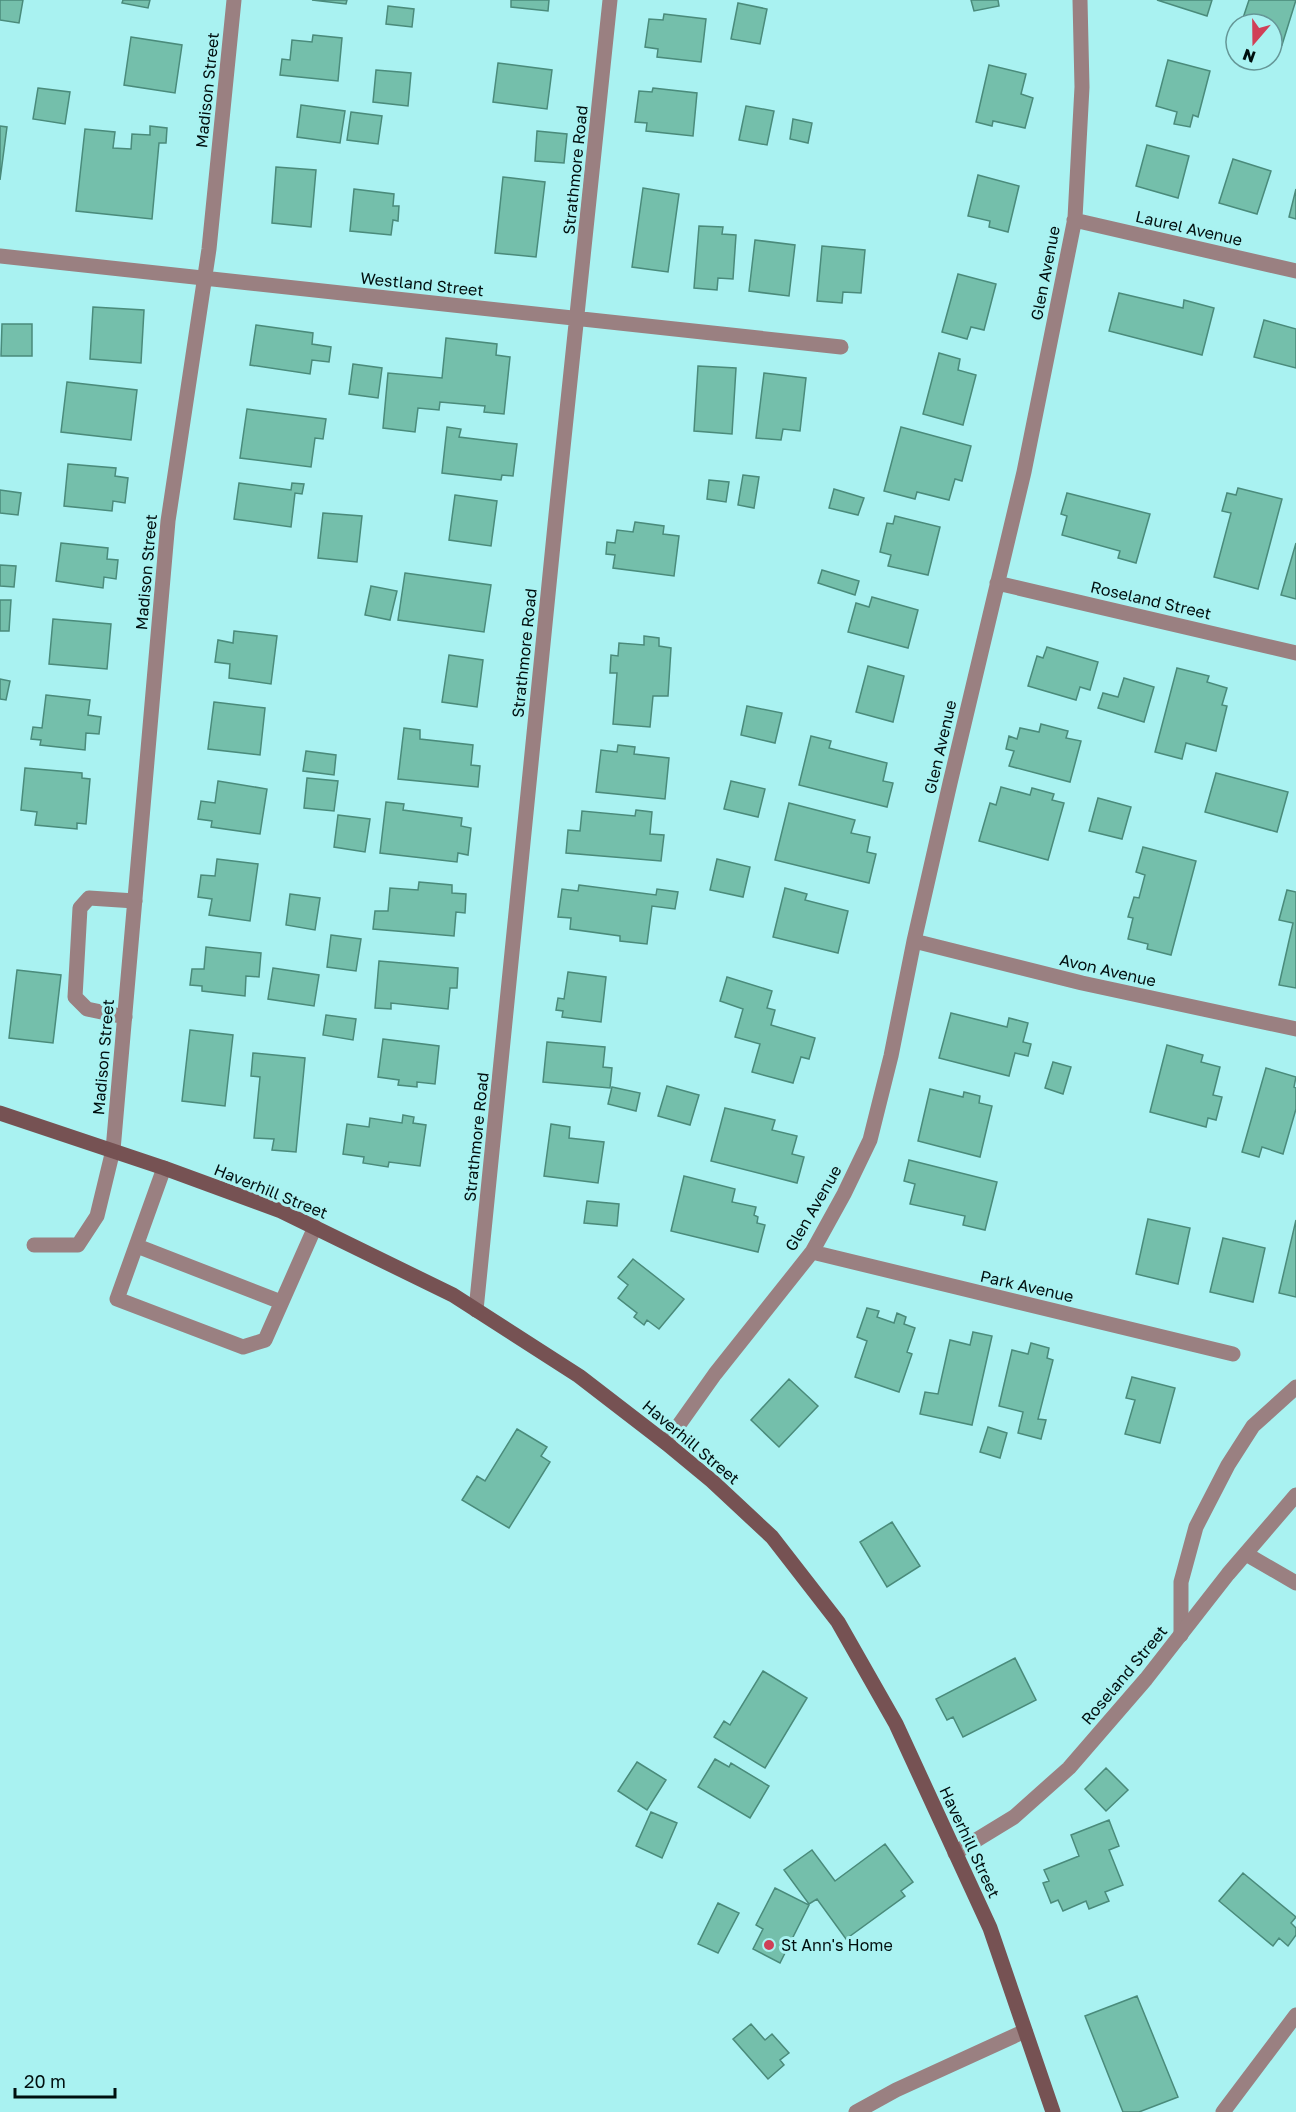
<svg xmlns="http://www.w3.org/2000/svg" width="1296" height="2112" viewBox="0 0 1296 2112" font-family="'Golos Text',sans-serif">
<style>
.building{fill:#74bfab;stroke:#4a8b7b;stroke-width:1.5}
.lines{fill:none;stroke-linecap:round;stroke-linejoin:round}
.service{stroke:#9a8081;stroke-width:15}
.minor{stroke:#9a8081;stroke-width:15}
.secondary{stroke:#765253;stroke-width:15}
.poi-dot{fill:#d04057;stroke:#a9f2f1;stroke-width:2}
.labels{text-anchor:middle;stroke-width:6;stroke-linejoin:round;paint-order:stroke}
.street-label{font-size:16px;fill:#000f0f;stroke:#a9f2f1}
.poi-label{font-size:16px;fill:#000f0f;stroke:#a9f2f1;text-anchor:start}
</style>
<rect width="100%" height="100%" fill="#a9f2f1"/>
<path class="building" d="M0,0H23L19,23L0,20Z
M123,0H150L148,8L122,3Z
M312,0H347L346,4Z
M511,0H549L548,11L511,7Z
M971,0H998L999,6L974,11Z
M1157,0H1212L1207,16Z
M1249,0H1296L1282,45L1272,41V24H1241Z
M738,3L767,9L760,44L731,39Z
M388,6L414,9L412,27L386,24Z
M664,14L706,19L701,62L657,57L658,49L645,47L649,19L663,20Z
M313,35L342,38L338,81L280,75L282,59L290,60L292,40L312,42Z
M131,37L182,45L175,93L124,85Z
M1168,60L1210,71L1198,117L1193,115L1190,127L1174,124L1177,112L1156,106Z
M498,63L552,70L547,109L493,102Z
M989,65L1026,74L1021,94L1033,98L1025,128L993,121L992,126L976,122Z
M376,70L411,73L408,106L373,102Z
M38,88L70,92L65,124L33,119Z
M653,88L697,93L693,136L646,131L647,123L635,122L639,91L652,92Z
M301,105L345,111L340,143L297,137Z
M746,106L774,111L767,145L739,140Z
M351,112L382,116L378,144L347,140Z
M793,119L812,123L808,143L790,139Z
M0,126L7,127L0,180Z
M150,126L167,128L166,143H159L152,219L76,211L85,129L115,132L113,148L131,149L132,134L150,135Z
M537,131L567,134L564,163L535,161Z
M1147,145L1189,156L1178,198L1136,186Z
M1233,159L1271,171L1257,214L1219,203Z
M276,167L316,170L311,227L272,223Z
M978,175L1019,186L1008,232L989,227L990,221L968,216Z
M503,177L545,182L536,257L495,253Z
M643,188L679,194L668,272L632,267Z
M354,189L394,194L393,206H399L398,221L393,220L391,235L350,231Z
M1296,189V219L1289,217Z
M699,226L723,227L722,234L736,235L733,279L718,278L717,290L694,288Z
M755,240L795,245L789,296L749,291Z
M822,246L865,250L861,293L843,292L842,303L817,301Z
M958,274L996,284L984,330L971,327L967,339L942,332Z
M1119,293L1183,308L1184,300L1214,308L1202,355L1109,331Z
M93,307L144,310L141,363L90,359Z
M1264,320L1296,329V368L1254,357Z
M2,324H32V356H1Z
M256,325L313,333L312,344L331,347L329,362L312,360L310,374L250,365Z
M446,338L497,344L496,355L510,357L504,414L484,412L485,406L440,402L439,410L418,408L415,432L383,428L388,373L442,378Z
M939,353L960,359L958,370L976,375L963,425L923,414Z
M353,364L382,368L378,398L349,394Z
M698,366L736,368L732,434L694,431Z
M764,373L806,378L800,431L783,429L781,440L756,438Z
M67,382L137,390L131,440L61,432Z
M247,409L326,419L323,439L315,438L311,467L240,458Z
M447,427L461,429L459,437L517,444L513,476L502,475L501,480L442,473Z
M901,427L971,446L962,481L955,479L949,500L917,492L915,499L884,491Z
M68,464L116,468L115,476L128,478L125,503L113,501L112,511L64,506Z
M743,475L759,477L754,508L738,505Z
M709,480L729,482L726,502L707,499Z
M239,483L291,490L292,483L304,484L302,494L295,493L291,527L234,519Z
M1238,488L1282,499L1258,589L1214,577L1231,513L1222,511L1227,493L1236,495Z
M834,489L864,498L858,515L829,508Z
M0,490L21,493L18,515L0,513Z
M1067,493L1150,514L1136,563L1118,558L1120,551L1062,535L1067,516L1061,514Z
M455,495L497,501L491,546L449,540Z
M323,513L362,516L357,562L318,558Z
M895,516L940,527L928,575L888,566L891,555L880,552L887,523L893,524Z
M635,522L664,526L663,534L679,536L674,576L613,568L615,555L606,554L607,542L615,543L617,530L633,532Z
M61,543L108,548L107,559L118,560L116,579L104,577L103,588L56,581Z
M1296,543V599L1281,595Z
M0,565L16,566L14,587L0,586Z
M822,570L859,581L855,595L818,583Z
M405,573L491,585L484,632L398,620Z
M371,586L397,591L390,620L365,615Z
M872,597L918,610L908,648L848,632L856,603L869,607Z
M0,600H11L9,631H0Z
M53,619L111,624L107,669L49,664Z
M234,631L277,636L271,684L229,678L230,664L215,662L218,640L233,643Z
M644,636L659,638V646L671,648L668,696H653L650,727L613,724L617,673H610L611,655L618,656L619,643L644,645Z
M1047,647L1098,662L1090,690L1080,687L1076,700L1028,686L1037,656L1043,658Z
M449,655L483,660L477,707L442,702Z
M868,666L904,676L893,722L856,712Z
M1177,668L1209,676L1207,682L1227,688L1222,705L1227,706L1216,751L1186,743L1182,759L1155,752Z
M1124,678L1154,687L1144,722L1098,708L1103,693L1118,697Z
M0,679L10,681L6,700L0,699Z
M46,695L90,700L88,715L101,717L99,734L86,733L85,750L40,745L41,740L31,739L33,727L42,728Z
M214,702L265,708L260,755L208,749Z
M747,706L782,713L775,743L741,735Z
M1041,724L1068,731L1066,738L1081,741L1070,782L1009,766L1014,751L1006,749L1009,736L1017,739L1020,728L1039,732Z
M404,728L420,730V739L473,745L471,765L480,766L478,787L398,779Z
M811,736L831,741L829,748L887,763L883,781L893,783L887,807L799,785Z
M618,745L635,747L634,754L669,758L665,799L596,792L601,750L617,752Z
M306,751L336,755L334,775L303,771Z
M25,768L82,773V778L90,779L86,824L77,823V829L35,825L37,812L21,810Z
M1216,773L1288,792L1277,832L1205,812Z
M307,778L338,781L334,811L304,808Z
M218,781L267,789L260,834L211,827L212,821L198,819L201,801L215,803Z
M731,781L765,789L758,817L724,809Z
M1001,787L1030,795L1032,788L1054,794L1052,800L1064,803L1048,860L979,841L990,803L996,805Z
M1098,798L1131,807L1122,839L1089,831Z
M386,802L404,804L403,810L462,818L461,826L471,828L468,855L458,853L457,862L380,853Z
M789,803L855,820L851,833L870,837L867,852L876,854L869,883L775,860Z
M636,810L652,812L650,834L664,835L661,861L566,853L568,830L580,831L582,811L635,816Z
M338,815L370,819L365,852L334,847Z
M1143,847L1196,861L1171,955L1147,949L1148,944L1128,939L1133,918L1128,917L1134,897L1139,898L1145,875L1136,872Z
M217,859L258,864L250,921L209,915L212,899L198,897L201,875L215,876Z
M717,859L750,867L743,897L710,890Z
M419,882L452,885V893L466,894L465,913L456,912L454,936L373,929L375,911H388L390,888L418,890Z
M579,885L656,895L657,889L678,892L675,909L652,906L647,944L620,941V936L570,929L571,918L558,917L562,889L578,891Z
M785,888L807,894L805,900L848,911L838,953L773,937Z
M1287,890L1296,892V988L1279,985L1293,923L1279,920Z
M290,894L320,898L315,930L286,925Z
M331,935L361,939L356,971L327,967Z
M206,947L261,953L259,977L246,976L245,996L202,991V986L190,985L192,969H204Z
M379,961L458,968L457,988H450L448,1009L391,1003V1009L375,1008Z
M273,968L319,975L314,1006L268,999Z
M17,970L61,975L53,1043L9,1038Z
M568,972L606,977L601,1022L562,1017L563,1011L556,1010L558,998L564,999Z
M727,977L772,991L767,1008L775,1010L771,1025L815,1038L809,1059L801,1057L793,1083L752,1072L760,1044L735,1037L743,1009L720,1001Z
M951,1013L1007,1027L1009,1018L1028,1023L1023,1042L1031,1044L1028,1056L1015,1053L1009,1076L939,1058Z
M326,1015L356,1019L353,1040L323,1035Z
M190,1030L233,1035L225,1106L182,1101Z
M383,1039L439,1046L435,1084L417,1082V1087L398,1085L399,1080L378,1077Z
M547,1042L605,1047L603,1067L612,1068L610,1088L543,1082Z
M1167,1045L1203,1055L1201,1062L1220,1067L1213,1095L1222,1097L1216,1120L1208,1118L1206,1127L1150,1112Z
M253,1053L305,1058L296,1152L272,1150L274,1139L254,1138L260,1077L251,1076Z
M1053,1062L1071,1067L1063,1094L1045,1088Z
M1266,1068L1296,1077L1294,1087L1296,1088V1109L1283,1154L1262,1147L1259,1157L1242,1152Z
M667,1086L699,1095L690,1125L658,1116Z
M612,1087L640,1093L636,1111L608,1104Z
M930,1089L963,1097L964,1092L980,1096L979,1103L992,1106L980,1157L918,1141Z
M725,1108L775,1120L772,1130L797,1136L792,1154L804,1157L797,1183L711,1161Z
M403,1115L414,1117L413,1123L426,1125L420,1166L389,1162L388,1167L363,1163L364,1157L343,1154L347,1124L369,1127L370,1118L402,1123Z
M551,1124L570,1127L569,1138L604,1142L598,1183L544,1176Z
M909,1160L997,1182L985,1230L963,1225L965,1216L910,1204L915,1184L904,1181Z
M684,1176L735,1189L732,1202L756,1207L754,1215L758,1217L757,1223L765,1225L758,1252L671,1231Z
M587,1201L619,1204L617,1226L584,1223Z
M1148,1219L1190,1228L1178,1284L1136,1274Z
M1296,1220V1297L1279,1293Z
M1223,1238L1265,1248L1253,1302L1210,1292Z
M633,1259L684,1299L659,1329L647,1320L644,1325L634,1317L637,1313L618,1298L628,1285L618,1277Z
M867,1308L879,1311L877,1317L894,1323L897,1313L906,1317L904,1324L915,1328L907,1352L912,1354L899,1392L855,1377L867,1341L857,1337Z
M973,1332L992,1336L972,1425L920,1414L925,1392L938,1394L950,1340L970,1345Z
M1031,1343L1049,1348L1047,1358L1053,1360L1038,1419L1046,1420L1041,1439L1018,1433L1023,1412L999,1406L1012,1350L1028,1354Z
M1132,1377L1175,1388L1160,1443L1125,1434L1135,1400L1126,1398Z
M789,1379L818,1406L779,1447L751,1420Z
M988,1427L1007,1433L1000,1458L980,1452Z
M517,1429L547,1447L541,1456L550,1462L509,1528L462,1500L477,1476L485,1481Z
M892,1522L920,1566L887,1587L860,1542Z
M1015,1658L1036,1700L963,1737L953,1717L947,1720L936,1699Z
M763,1671L807,1698L765,1768L714,1737L724,1721L730,1725Z
M715,1759L729,1767L731,1763L769,1786L750,1818L698,1787Z
M637,1762L666,1780L647,1810L618,1791Z
M1106,1768L1128,1790L1106,1811L1085,1789Z
M651,1812L677,1823L662,1858L636,1846Z
M1109,1820L1119,1846L1109,1850L1123,1885L1105,1892L1109,1901L1089,1909L1086,1901L1063,1911L1058,1900L1051,1903L1043,1883L1049,1881L1044,1870L1079,1856L1071,1835Z
M885,1844L913,1882L901,1891L905,1896L846,1939L817,1899L809,1904L784,1870L812,1850L835,1881Z
M1243,1873L1296,1917L1291,1923L1296,1928V1935L1288,1946L1279,1938L1273,1946L1219,1901Z
M775,1888L809,1905L780,1963L753,1949L763,1929L756,1925Z
M718,1903L739,1913L718,1953L698,1944Z
M1137,1996L1178,2097L1139,2112H1123L1085,2016Z
M751,2024L765,2040L772,2034L789,2053L780,2060L784,2065L768,2079L733,2039Z"/>
<g class="lines">
<path class="service" d="M125,1017L87,1009L75,997L80,908L89,898L135,901
M164,1168L117,1299L243,1347L265,1340L315,1227
M34,1245H78L97,1216L113,1150
M137,1246L281,1302
M1246,1554L1296,1583
M1181,1635V1582L1196,1527L1228,1465L1253,1426L1296,1387
M856,2112L896,2090L1025,2031"/>
<path class="minor" d="M1074,220L1296,271
M0,256L841,347
M997,583L1296,653
M914,941L1082,983L1296,1029
M113,1150L168,521L209,249L234,0
M812,1252L1233,1354
M476,1310L557,505L610,0
M666,1443L715,1374L812,1252L844,1194L870,1140L891,1056L914,941L950,783L1024,472L1075,218L1082,87L1080,0
M955,1853L1014,1817L1069,1768L1146,1679L1228,1574L1296,1495
M1223,2112L1296,2015"/>
<path class="secondary" d="M0,1113L164,1168L281,1211L453,1295L579,1376L666,1443L712,1481L772,1537L838,1622L896,1724L990,1928L1053,2112"/>
</g>
<circle class="poi-dot" cx="769" cy="1945" r="6"/>
<g class="labels">
<g class="street-label">
<text transform="translate(207 90) rotate(-84)" y="6">Madison Street</text>
<text transform="translate(575 170) rotate(-84)" y="6">Strathmore Road</text>
<text transform="translate(1189 228) rotate(13)" y="6">Laurel Avenue</text>
<text transform="translate(1045 273) rotate(-79)" y="6">Glen Avenue</text>
<text transform="translate(422 284) rotate(6)" y="6">Westland Street</text>
<text transform="translate(146 572) rotate(-85)" y="6">Madison Street</text>
<text transform="translate(1151 600) rotate(13)" y="6">Roseland Street</text>
<text transform="translate(524 653) rotate(-84)" y="6">Strathmore Road</text>
<text transform="translate(940 747) rotate(-77)" y="6">Glen Avenue</text>
<text transform="translate(1108 970) rotate(13)" y="6">Avon Avenue</text>
<text transform="translate(103 1057) rotate(-85)" y="6">Madison Street</text>
<text transform="translate(476 1137) rotate(-84)" y="6">Strathmore Road</text>
<text transform="translate(271 1191) rotate(22)" y="6">Haverhill Street</text>
<text transform="translate(813 1208) rotate(-60)" y="6">Glen Avenue</text>
<text transform="translate(1027 1286) rotate(13)" y="6">Park Avenue</text>
<text transform="translate(691 1442) rotate(40)" y="6">Haverhill Street</text>
<text transform="translate(1124 1675) rotate(-50)" y="6">Roseland Street</text>
<text transform="translate(970 1842) rotate(65)" y="6">Haverhill Street</text>
</g>
<g class="poi-label">
<text x="781" y="1951">St Ann's Home</text>
</g>
</g>
<g transform="translate(1254 42) rotate(200)"><circle r="28" fill="#a9f2f1" stroke="#659797" stroke-width="1.5"/>
<path d="M0-4.5L10 22L0 15L-10 22Z" fill="#d04057"/>
<text y="-9" font-size="16" font-weight="bold" text-anchor="middle" fill="#000f0f">N</text>
</g>
<path d="M15 2088v9h100v-9" fill="none" stroke="#000f0f" stroke-width="3"/>
<text x="24" y="2088" font-size="18" fill="#000f0f" stroke="#a9f2f1" stroke-width="4.5" paint-order="stroke">20 m</text>
</svg>
